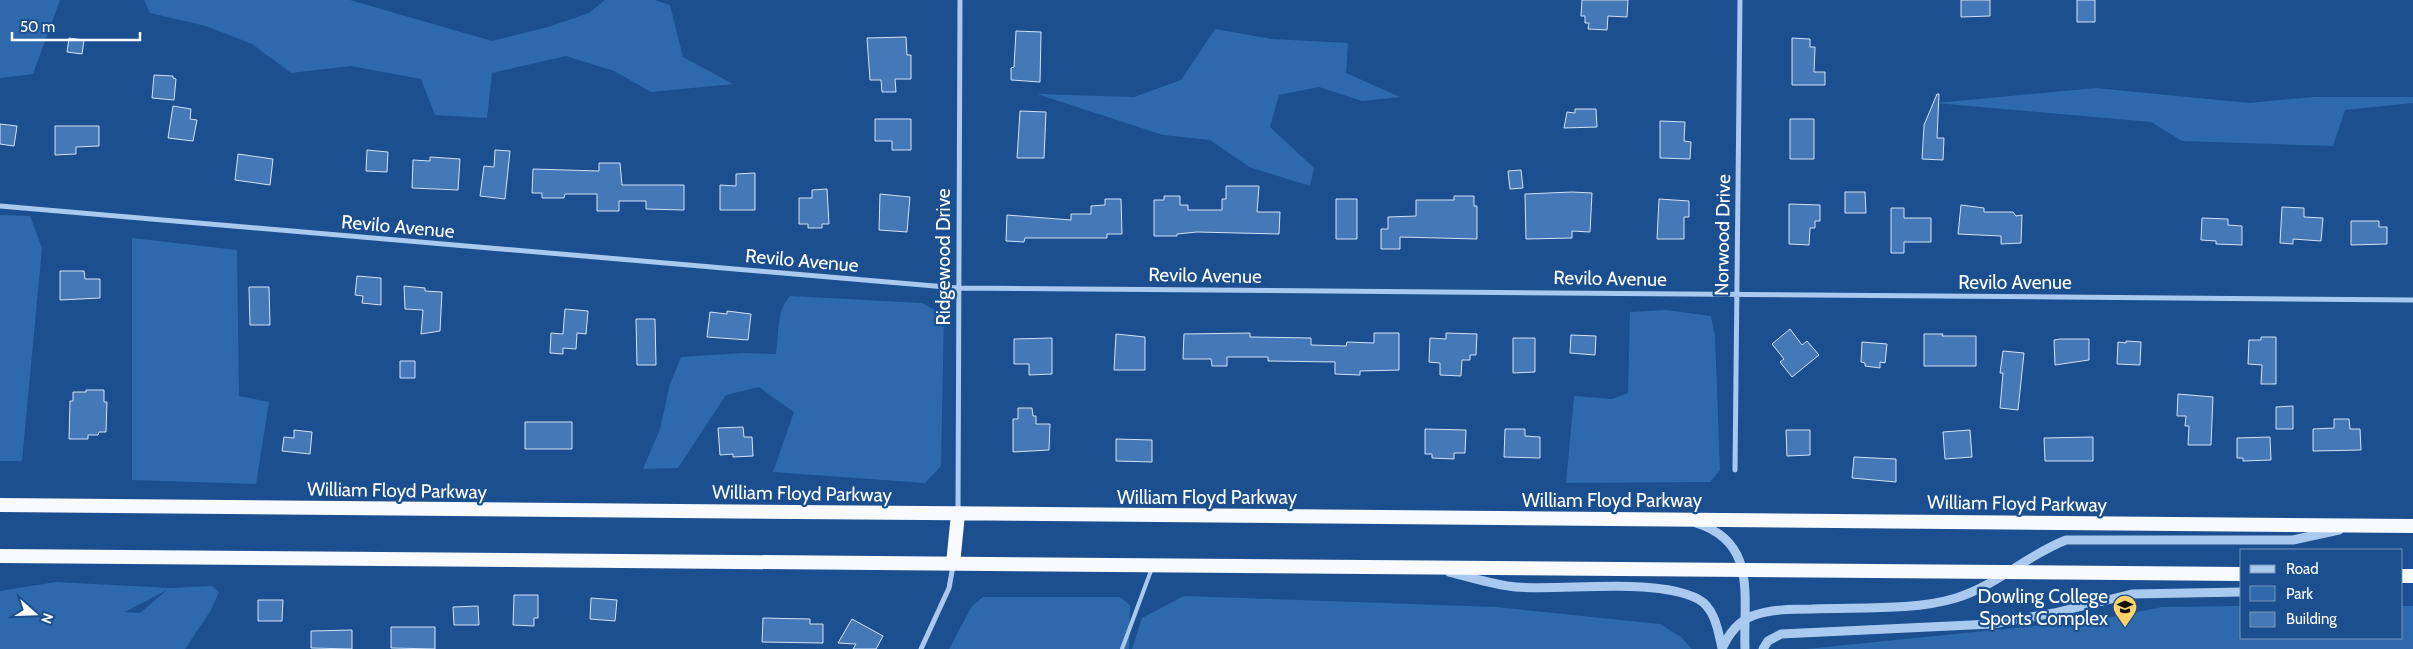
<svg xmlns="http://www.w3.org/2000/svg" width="2413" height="649" viewBox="0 0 2413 649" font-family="Cabin,sans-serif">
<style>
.green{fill:#2e69ad;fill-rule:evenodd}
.building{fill:#4478b7;stroke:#cfe3fa}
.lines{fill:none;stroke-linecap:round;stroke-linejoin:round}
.service{stroke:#a9c9ee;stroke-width:4}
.minor{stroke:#a9c9ee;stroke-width:5}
.tertiary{stroke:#a9c9ee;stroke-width:9}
.trunk{stroke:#f8faff;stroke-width:14}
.labels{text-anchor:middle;stroke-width:4.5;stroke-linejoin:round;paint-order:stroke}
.street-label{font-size:19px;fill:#fff;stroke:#1b4f8f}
.poi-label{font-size:19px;fill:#fff;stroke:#1b4f8f;text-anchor:end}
</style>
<rect width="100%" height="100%" fill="#1b4f8f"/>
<path class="green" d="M0,0H60L33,74L0,78Z
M144,0H350L492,41L548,27L589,13L605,0H655L670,5L683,57L733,84L651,92L614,71L566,56L492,73L487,118L435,115L421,79L351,66L291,73L252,44L206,26L150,13Z
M1215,29L1272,39L1348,43L1346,73L1400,97L1362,101L1319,87L1279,95L1270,127L1314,168L1310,186L1249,167L1210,140L1163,135L1037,94L1134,97L1181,80Z
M2096,88L2249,103L2313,97H2413V103L2345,110L2333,146L2182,141L2151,122L1936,103Z
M0,215L30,216L42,248L22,461H0Z
M132,238L237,250L239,396L269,402L256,484L132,480Z
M790,296L922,303L944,315L941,466L925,483L773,472L794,412L759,387L726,395L678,468L643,469L660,429L670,384L681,357L743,353L776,354C779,335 776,311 790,296Z
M1666,310L1711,316L1715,336L1720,470L1710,482L1566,483L1574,396L1612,399L1628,393L1630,312Z
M56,582L170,588L212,586L219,592L211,610L185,649H0V591ZM167,590L140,613L125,612Z
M1184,596L1496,607L1660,624L1681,637L1692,649H1132L1142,618Z
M983,597H1120L1130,605L1129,649H949L972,606Z
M2242,606V638H2402V606H2413V649H1806L2102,619L2162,607Z"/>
<path class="building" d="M1582,0H1628L1627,17L1608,16L1607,30L1588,29L1589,23H1585V16H1581Z
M1961,0H1990V16L1961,17Z
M2077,0H2095V22H2077Z
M1016,31L1041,32L1040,82L1011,80V68L1014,67Z
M906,37L907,55H911V79H895L896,92H882L881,80H870L867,38Z
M69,38L84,40L82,54L67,52Z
M1792,38L1810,39V47H1815L1814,72H1825V85H1792Z
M154,75L173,76V78L176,79L174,100L152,98Z
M1937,94H1939L1937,138H1944L1943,160L1922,159L1924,125Z
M173,106L191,109L190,119L197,120L193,141L168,138Z
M1575,109H1596L1597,127L1564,128L1567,112L1575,113Z
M1020,111L1046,112L1044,158H1017Z
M875,119H911V150H892V141H875Z
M1790,119H1814V159H1790Z
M1660,121L1685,122L1684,141L1691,142L1690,159L1660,158Z
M0,124L17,126L14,146L0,144Z
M55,126H99V146L76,147V154L55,155Z
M367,150L388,152L387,172L366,171Z
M495,150L510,151L505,199L480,196L484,166L494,167Z
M238,154L273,159L270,185L235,180Z
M430,157L460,159L458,190L412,188L413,160L430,161Z
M599,163H620L622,185H684V210L646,209V201H619V211H597V194H565L564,198H542V193H532L533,169L599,171Z
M1521,170L1523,188L1510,189L1508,171Z
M755,173V210H720V185L736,186V174Z
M1226,186H1259L1257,212H1280L1279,234L1197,232L1177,234V236H1154V200H1164V196H1180V205H1188V210H1222V199H1226Z
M827,189L829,224H822V228H808V224H799V198H812V190Z
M1572,192L1592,193L1590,232L1572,231V238L1526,239L1525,194Z
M1845,192H1865L1866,213H1845Z
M880,194L910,197L907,232L879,230Z
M1454,196H1474V206H1477V239L1400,237V249H1381V229H1388V217L1416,216V200H1454Z
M1105,199H1121L1122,234H1107V238H1025L1024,242L1006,241L1007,215L1071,220V214H1091V206L1105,205Z
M1336,199H1357V239H1336Z
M1659,199L1689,201V217H1684V239H1657Z
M1789,204L1820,205V221H1815V228H1810L1809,245L1789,244Z
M1961,205L1984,208V212H2013L2016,216L2022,215L2021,243L2001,244V236L1958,234Z
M2282,207L2304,208V217L2323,218L2321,241L2293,239V244L2280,243Z
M1891,208H1904V218H1931V242H1904V253H1891Z
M2202,218L2228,219V225L2242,226V245L2216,244V241L2201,240Z
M2351,221H2379V227H2387V244L2351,245Z
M60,271H84L85,279H100V298L60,300Z
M357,276L381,278V305L362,303L363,296L355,295Z
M404,286L425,288V291L442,292L440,331L421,334L423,310L405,309Z
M249,287H269L270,325H250Z
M565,309L588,311L586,334L577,333L576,349L563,348V354L550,353L551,333L563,334Z
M727,311L751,314L748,340L707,337L710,312L727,314Z
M636,319H655L656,365H637Z
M1790,329L1802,345L1807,341L1819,355L1792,377L1780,362L1784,359L1772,344Z
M1250,333V337L1311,338V345L1346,346L1347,342L1374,343V333H1399V370L1360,371V375L1335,374V362L1268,361V357H1227V366H1212L1211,359H1183L1184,334Z
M1446,333L1477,334L1476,355H1470V360H1462L1461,376L1440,375V363L1429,362L1430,338L1446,339Z
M1116,334L1145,337V370H1114Z
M1924,334H1943L1942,336H1976V366H1924Z
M1571,335L1596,336L1595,355L1570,353Z
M2261,337H2276V384H2261L2262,365L2248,364L2249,340H2261Z
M1052,338V374L1029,375V364H1014V339Z
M1513,338H1535V372L1513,373Z
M2060,339H2089V360L2055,365L2054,340Z
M2126,341L2141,342L2140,365L2117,364L2118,342L2126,343Z
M1862,342L1887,344L1885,363L1880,362V368L1865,366V363L1861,362Z
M2003,351L2024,353L2018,410L2000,408L2003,373H2000Z
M400,361H415V378H400Z
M86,390H104V402H107L106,432H99L98,435H88V439H69L70,401H73V392H86Z
M2178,394L2213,397L2211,445H2188L2189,426H2185L2186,416H2177Z
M2293,406V429H2276V407Z
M1018,408H1032L1033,416H1036V424H1050L1049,450L1013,452V419H1018Z
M2334,419H2349L2350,429H2360L2361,450L2313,451V429L2334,428Z
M525,422H572V449H525Z
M743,427L744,437H752L753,456L733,457V454L720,455L718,428Z
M1425,429L1466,430L1465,453H1454V459L1432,458V454H1425Z
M1505,429H1525V436L1540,437V458L1504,457Z
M294,430L312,432L310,454L282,451L284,437L294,438Z
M1786,430H1810V455L1787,456Z
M1970,430L1972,457L1945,459L1943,432Z
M2093,437V461H2045L2044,438Z
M2270,437L2271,460L2243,461V458H2237V438Z
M1116,439L1152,440V462L1116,461Z
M1854,457L1896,459V482L1852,478Z
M514,595H538V618H534V626L513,625Z
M591,598L617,600L615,621L590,619Z
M258,600H283L282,621H258Z
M478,606L479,625H454L453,607Z
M763,618L810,619V624H823V643L762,642Z
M852,619L883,636L876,649H853L856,644L838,643Z
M391,627H435V649L391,648Z
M352,630V649L311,648V631Z"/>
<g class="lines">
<path class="service" d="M1122,649L1152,568"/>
<path class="minor" d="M0,206L958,288L2413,300
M1735,470L1740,0
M958,513L960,0
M921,649L949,588L953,566"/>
<path class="tertiary" d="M1696,523C1758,542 1743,597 1745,649
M1449,572C1470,577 1494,585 1516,587C1565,591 1656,577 1698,599C1715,608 1718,631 1722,648
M1722,649C1728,635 1738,622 1752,616C1770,609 1794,609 1812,609C1856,607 1914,611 1956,598C1996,586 2027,555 2066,540H2293L2339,530
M1763,649L1768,641L1781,634L1992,624L2054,613L2132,594L2242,592"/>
<path class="trunk" d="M0,505L2413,526
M0,556L2242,574
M953,564L958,514
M2402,576H2413"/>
</g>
<defs>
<symbol id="university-pin" viewBox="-11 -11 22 30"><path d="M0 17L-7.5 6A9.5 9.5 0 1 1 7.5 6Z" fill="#ffd166" stroke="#1b4f8f"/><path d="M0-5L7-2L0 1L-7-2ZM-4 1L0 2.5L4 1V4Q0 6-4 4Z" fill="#111"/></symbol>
</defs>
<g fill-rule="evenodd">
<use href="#university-pin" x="2111" y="593" width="28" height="38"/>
</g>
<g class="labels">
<g class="street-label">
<text transform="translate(398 226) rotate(5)" y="7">Revilo Avenue</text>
<text transform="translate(1722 235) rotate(-89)" y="7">Norwood Drive</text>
<text transform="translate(943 257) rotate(-90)" y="7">Ridgewood Drive</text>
<text transform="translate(802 260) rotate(5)" y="7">Revilo Avenue</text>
<text transform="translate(1205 275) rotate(1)" y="7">Revilo Avenue</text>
<text transform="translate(1610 278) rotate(1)" y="7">Revilo Avenue</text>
<text x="2015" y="289">Revilo Avenue</text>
<text transform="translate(397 490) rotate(1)" y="7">William Floyd Parkway</text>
<text transform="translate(802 493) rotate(1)" y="7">William Floyd Parkway</text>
<text x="1207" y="504">William Floyd Parkway</text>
<text x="1612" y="507">William Floyd Parkway</text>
<text transform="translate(2017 503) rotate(1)" y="7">William Floyd Parkway</text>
</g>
<g class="poi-label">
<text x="2108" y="603">Dowling College<tspan x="2108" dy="22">Sports Complex</tspan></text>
</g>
</g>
<rect x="2240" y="549" width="162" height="90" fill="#1b4f8f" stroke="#7695bc"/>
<rect x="2250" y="565" width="25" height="8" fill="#a9c9ee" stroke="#7695bc"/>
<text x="2286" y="574" font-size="15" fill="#ffffff">Road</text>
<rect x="2250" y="586" width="25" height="15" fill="#2e69ad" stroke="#7695bc"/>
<text x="2286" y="599" font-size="15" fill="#ffffff">Park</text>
<rect x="2250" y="612" width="25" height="15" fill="#4478b7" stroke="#7695bc"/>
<text x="2286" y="624" font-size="15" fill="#ffffff">Building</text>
<g transform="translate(35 614) rotate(110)" stroke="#1b4f8f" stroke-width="4" paint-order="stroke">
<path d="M0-4L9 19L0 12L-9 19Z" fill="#ffffff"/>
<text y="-8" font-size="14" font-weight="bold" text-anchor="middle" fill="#ffffff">N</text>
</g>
<path d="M12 32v8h128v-8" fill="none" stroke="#ffffff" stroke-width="2.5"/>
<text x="20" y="32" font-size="15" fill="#ffffff" stroke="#1b4f8f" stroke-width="4" paint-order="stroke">50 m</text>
</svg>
